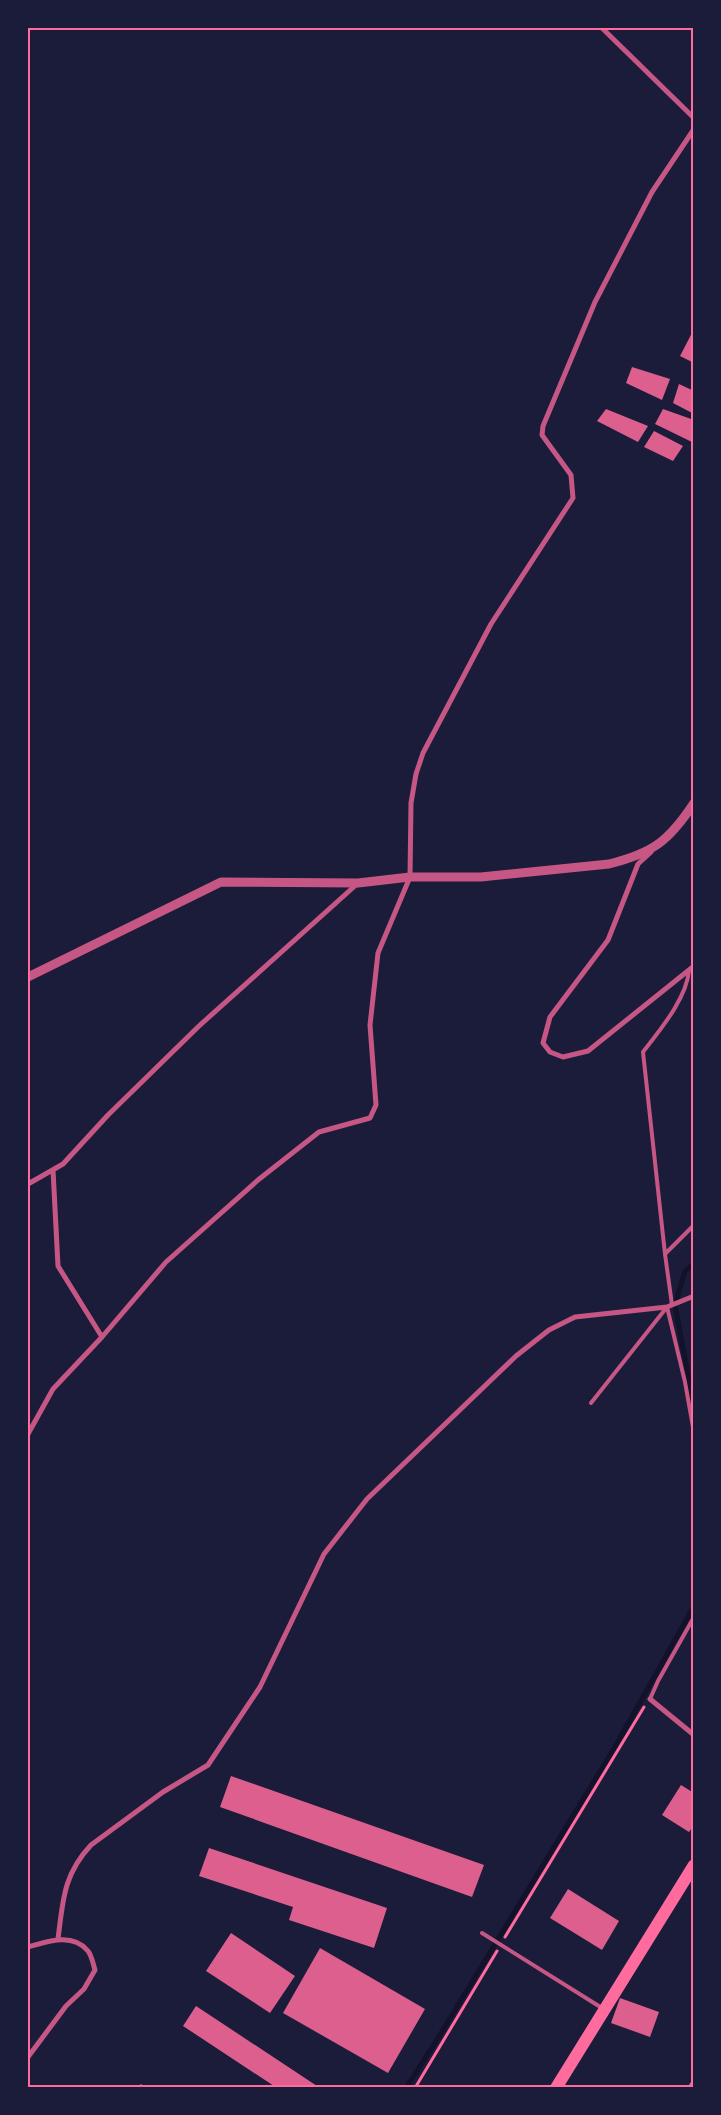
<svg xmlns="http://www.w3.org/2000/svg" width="721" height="2115" viewBox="0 0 721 2115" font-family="'Varela Round',sans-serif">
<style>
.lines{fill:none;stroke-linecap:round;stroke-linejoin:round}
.stream{stroke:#12122b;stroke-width:5}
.building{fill:#dd5f8e}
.path{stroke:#ff6b9d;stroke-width:3}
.service{stroke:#c65784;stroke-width:4}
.minor{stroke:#c65784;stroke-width:5}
.tertiary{stroke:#c65784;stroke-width:9}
.trunk{stroke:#ff6b9d;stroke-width:12}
.neatline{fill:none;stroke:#ff6b9d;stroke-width:2}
</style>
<rect width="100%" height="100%" fill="#1b1b3a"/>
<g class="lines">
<path class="stream" d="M694,1264L685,1271L675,1305L694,1406
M406,2088L438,2038L616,1745L694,1606"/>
</g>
<path class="building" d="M694,329V363L680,356Z
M632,367L670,379L662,400L626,383Z
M679,384L694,391V414L673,403Z
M606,409L648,426L638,442L597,421Z
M663,409L694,420V443L655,424Z
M654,431L683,446L673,461L644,447Z
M231,1776L484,1865L472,1897L220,1807Z
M681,1785L694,1793V1825L689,1832L662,1815Z
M209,1848L387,1908L374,1948L289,1920L293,1907L199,1876Z
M568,1889L619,1921L602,1950L550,1918Z
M231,1933L295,1976L270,2013L206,1971Z
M320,1948L425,2009L388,2073L283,2013Z
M620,1998L659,2012L650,2037L611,2023Z
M196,2006L320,2088H277L183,2026Z
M694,2077V2088H687Z"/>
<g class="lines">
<path class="path" d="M505,1937L644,1707
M415,2088L497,1951"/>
<path class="service" d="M665,1254L694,1225
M672,1305L665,1254L643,1052C660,1030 687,998 689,970
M667,1307L685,1382L694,1433
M591,1403L667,1307
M650,1699L658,1681L694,1617
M482,1933L602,2008"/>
<path class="minor" d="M602,28L694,118
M651,852L638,864L608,940L550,1017L543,1043L550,1052L563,1057L588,1051L694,966
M53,1170L58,1266L102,1337
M28,1184L63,1164L108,1115L199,1026L357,884
M28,1434L53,1389L102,1337L166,1262L258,1180L319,1132L370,1118L376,1105L370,1025L378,953L410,877L411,803L416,774L423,753L491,624L573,498L571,475L542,435L543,426L595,302L652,192L694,129
M650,1699L694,1735
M58,1939C63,1901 63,1875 91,1845L163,1792L208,1765L260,1687L324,1554L367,1499L516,1356L549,1330L575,1317L667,1307L694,1296
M28,1947C47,1942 72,1932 88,1951C92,1956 93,1964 95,1970L84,1989L66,2006L28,2057
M141,2087L142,2088"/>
<path class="tertiary" d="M28,977L221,882L358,883L410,877H481L609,864C653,853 669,841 694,803"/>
<path class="trunk" d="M556,2088L694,1865"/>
</g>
<rect width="721" height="2115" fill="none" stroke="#1b1b3a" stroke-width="58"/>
<rect x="29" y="29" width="663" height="2057" class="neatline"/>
</svg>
